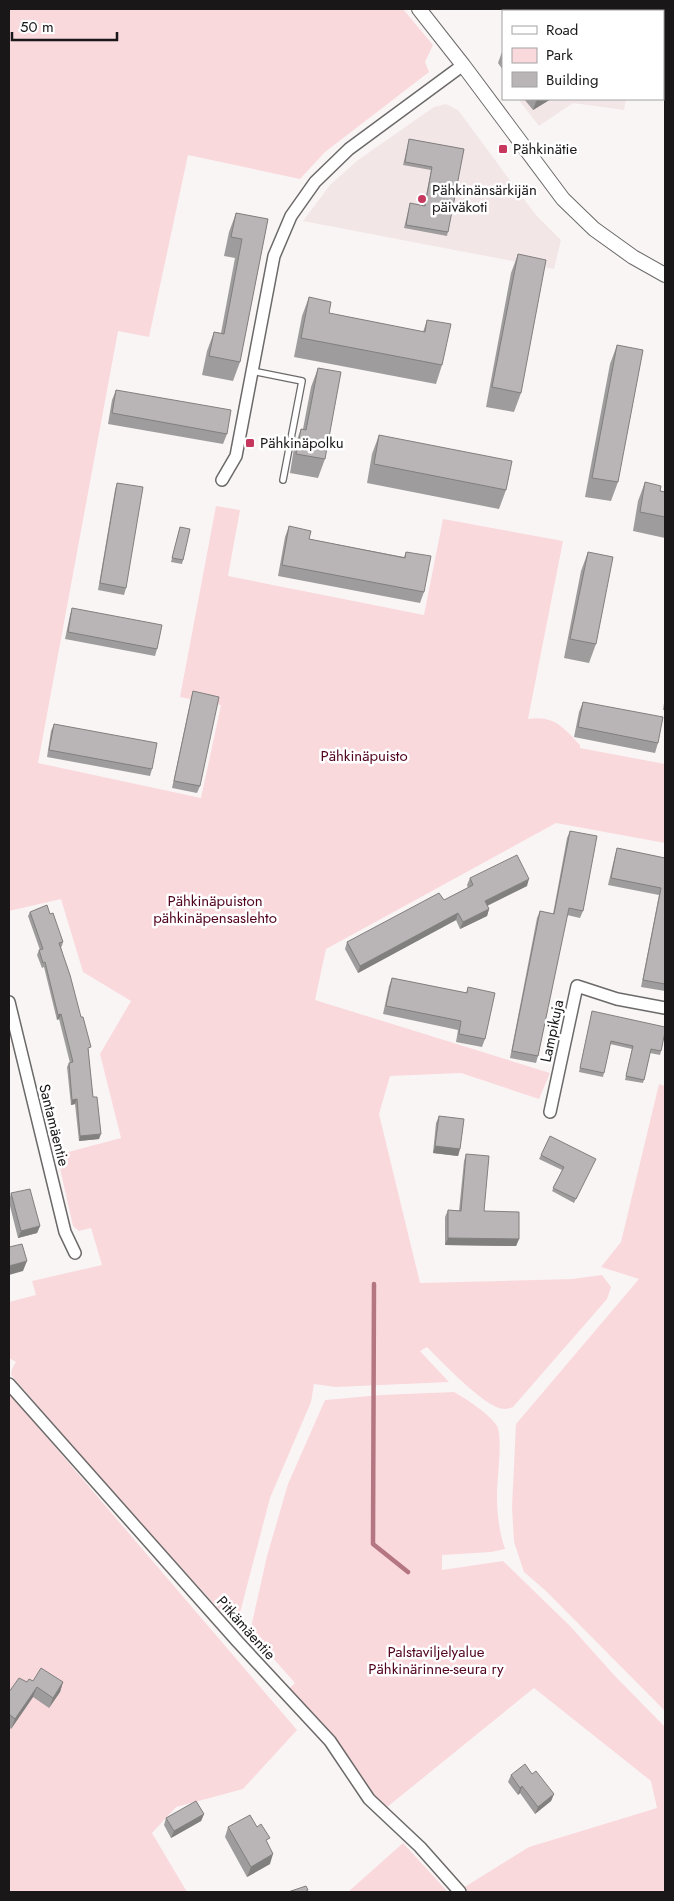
<svg xmlns="http://www.w3.org/2000/svg" width="674" height="1901" viewBox="0 0 674 1901" font-family="Jost,sans-serif">
<style>
.built{fill:#f3e6e7}
.green{fill:#fad9dd}
.lines{fill:none;stroke-linecap:round;stroke-linejoin:round}
.stream{stroke:#b47680;stroke-width:4.5}
.service-casing{stroke:#6c6969;stroke-width:8}
.minor-casing{stroke:#6c6969;stroke-width:14}
.tertiary-casing{stroke:#6c6969;stroke-width:16}
.service{stroke:#fff;stroke-width:5.5}
.minor{stroke:#fff;stroke-width:11}
.tertiary{stroke:#fff;stroke-width:14}
.wall{fill:#9f9c9d}
.shaded-wall{fill:#827f7f}
.building{fill:#b9b5b6;stroke:#827f7f}
.poi-dot{fill:#c7385e;stroke:#fff;stroke-width:2}
.labels{text-anchor:middle;stroke-width:5;stroke-linejoin:round;paint-order:stroke}
.poi-label{font-size:15px;fill:#191718;stroke:#fff;text-anchor:start}
.park-label{font-size:15px;fill:#51031e;stroke:#fff}
.street-label{font-size:15px;fill:#191718;stroke:#fff}
</style>
<rect width="100%" height="100%" fill="#f9f5f5"/>
<path class="built" d="M518,99H626L624,110L573,103L539,126Z
M446,104L458,110L535,214L561,240L554,269L303,221L330,185L358,160L434,107Z"/>
<path class="green" d="M9,9H403L433,45L425,62L429,72L325,152L300,179L188,155L149,337L118,331L38,763L201,798L221,705L180,697L216,506L240,510L228,576L424,615L443,519L563,541L528,719C554,715 563,727 580,745V748L665,764V843L556,823L326,949L315,1000L550,1073L539,1099L461,1073L390,1076L379,1114L420,1283L572,1279L602,1275L611,1287L607,1299L513,1407C510,1408 508,1409 505,1409C487,1410 441,1361 427,1347L420,1351L449,1382L336,1387L314,1384L311,1402L270,1498L236,1628L105,1483L11,1375L12,1369L16,1362L9,1358V1302L36,1295L32,1281L102,1265L91,1228L79,1231L73,1226L57,1155L121,1138L100,1054L131,1001L83,972L61,899L9,911Z
M659,1084L665,1086V1711L546,1591L524,1572L514,1542L512,1507L516,1424L639,1279L601,1267L621,1242Z
M454,1392C465,1398 491,1415 497,1426C503,1437 497,1480 497,1495C497,1514 499,1531 505,1549L491,1552L442,1555V1570L503,1561L571,1627L614,1675L665,1727V1892H466L463,1888L529,1847L657,1808L651,1781L534,1688L381,1812L285,1693L295,1683L250,1632L267,1556L288,1484L325,1400L381,1395Z
M9,1393L297,1730L243,1789L176,1807L152,1833L187,1892H9Z
M403,1843L448,1892H348Z"/>
<g class="lines">
<path class="stream" d="M374,1284L373,1544L408,1572"/>
<defs>
<path id="service" d="M252,371L302,381L283,480"/>
<path id="minor" d="M581,9L590,11
M630,11L633,9
M663,34L665,35
M222,480L236,456L274,256L291,216L315,182L349,149L463,65
M9,1002L65,1232L75,1253
M550,1112L577,986L617,999L665,1008
M9,1384L238,1642L330,1741L369,1799L420,1847L460,1892"/>
<path id="tertiary" d="M419,9L463,65L563,199L594,229L633,257L665,275"/>
</defs>
<use href="#service" class="service-casing"/>
<use href="#minor" class="minor-casing"/>
<use href="#tertiary" class="tertiary-casing"/>
<use href="#service" class="service"/>
<use href="#minor" class="minor"/>
<use href="#tertiary" class="tertiary"/>
</g>
<path class="wall" d="M503,49V70L498,63Z
M524,99H551L533,110Z
M409,139L464,149L447,236L404,228L410,203L424,206L431,170L403,165Z
M236,213L268,219L240,362L233,381L202,375L207,351L214,332L221,333L235,258L224,256L229,232Z
M518,254L521,393L514,412L486,407L511,273Z
M309,297L329,313L423,332L427,320L442,365L436,384L294,357L302,316Z
M617,345L618,482L611,501L585,497L610,364Z
M318,368L325,459L318,478L290,473L294,448L301,429H303L311,387Z
M116,390L227,434L223,444L108,424L112,400Z
M379,435L506,490L499,509L367,483L372,454Z
M645,482L660,491L665,492V538L633,531L638,501Z
M117,483L126,588L124,595L98,590L115,490Z
M289,526L309,539L404,557L406,552L424,592L420,603L278,576L285,537Z
M180,527L183,560L182,564L171,562Z
M588,552L596,644L589,663L564,658L581,571Z
M72,608L157,649L155,656L65,639L70,615Z
M193,691L200,786L197,793L172,788L191,698Z
M665,696V710H663Z
M583,702L658,743L655,753L574,737L579,712Z
M54,724L152,769L150,776L47,757L51,731Z
M570,831L583,911L580,918L567,915L538,1056L536,1063L510,1058L537,918L540,911L553,914L567,838Z
M617,848L665,858V991L641,987L659,895L608,885L615,855Z
M470,878L527,886L487,905L489,909L487,916L460,929L456,920L358,973L345,949L347,942L444,900L468,888L467,885Z
M30,912L50,914L63,942L62,946L61,947L89,1052H88L93,1097L99,1139L79,1141L75,1104L71,1105L67,1067L69,1063H70L59,1019L57,1020L44,967L42,968L37,955L39,950H40L28,916Z
M392,978L466,993L468,987L485,1039L482,1047L456,1042L458,1030L383,1014L389,986Z
M592,1011L661,1051L660,1055L650,1053L643,1083L625,1080L632,1049L610,1044L603,1077L579,1072Z
M439,1116L460,1149L458,1156L433,1153L436,1123Z
M466,1154L484,1211L519,1239L516,1246L445,1245V1217L448,1210L459,1211L464,1161Z
M541,1155L594,1162L574,1203L552,1191L562,1170L539,1159Z
M11,1193L40,1226L37,1233L18,1238L9,1202Z
M33,1681L63,1682L60,1692L49,1708L33,1697L11,1729L9,1727V1692L27,1682Z
M532,1774L554,1794L551,1801L535,1814L520,1793L518,1795L508,1782L511,1775Z
M204,1814L201,1821L171,1838L164,1825L166,1818Z
M228,1827H257L268,1844L270,1864L247,1877L225,1837Z"/>
<path class="shaded-wall" d="M537,99H551L533,110Z
M529,879L527,886L483,908L485,901Z
M489,909L487,916L460,929L463,922Z
M458,913L456,920L358,973L360,966Z
M61,1014L59,1019L57,1020L58,1015Z
M77,1099L75,1104L71,1105L72,1100Z
M101,1134L99,1139L79,1141L80,1136Z
M435,1146L460,1149L458,1156L433,1153Z
M40,1226L37,1233L18,1238L21,1231Z
M448,1238L519,1239L516,1246L445,1245Z
M27,1261L23,1271L9,1275V1266Z
M63,1682L60,1692L49,1708L53,1698Z
M37,1687L33,1697L11,1729L15,1719Z
M522,1786L520,1793L518,1795L520,1788Z
M554,1794L551,1801L535,1814L538,1807Z
M204,1814L201,1821L171,1838L174,1831Z
M273,1854L270,1864L247,1877L251,1867Z"/>
<path class="building" d="M409,139L464,149L448,232L406,225L410,203L425,206L432,167L405,162Z
M236,213L268,219L240,362L209,356L214,332L224,334L242,239L231,237Z
M518,254L546,260L521,393L492,387Z
M309,297L331,302L329,313L425,332L427,320L451,324L442,365L301,338Z
M617,345L643,350L618,482L592,478Z
M318,368L341,372L325,459L296,454L301,429L306,430Z
M116,390L231,410L227,434L112,413Z
M379,435L512,461L506,490L374,464Z
M645,482L661,486L660,491L665,492V517L640,512Z
M117,483L143,487L126,588L100,583Z
M289,526L311,531L309,539L405,558L406,552L431,556L424,592L282,565Z
M180,527L190,529L183,560L172,558Z
M588,552L613,557L596,644L570,639Z
M72,608L162,625L157,649L68,632Z
M193,691L219,697L200,786L174,781Z
M583,702L663,717L658,743L578,727Z
M54,724L157,743L152,769L49,750Z
M570,831L597,836L583,911L569,908L538,1056L512,1051L540,911L554,914Z
M617,848L665,858V984L643,980L661,888L611,878Z
M517,855L529,879L485,901L489,909L463,922L458,913L360,966L347,942L439,893L444,900L473,885L470,878Z
M47,905L50,914L53,913L63,942L59,943L70,975L81,1017H83L91,1047L88,1048L93,1097H97L101,1134L80,1136L77,1099L72,1100L69,1063L73,1062L61,1014L58,1015L45,962L43,963L39,950L43,949L30,912Z
M392,978L467,993L468,987L495,993L485,1039L459,1034L461,1021L386,1006Z
M592,1011L665,1027V1032L661,1051L651,1049L644,1080L626,1076L633,1046L611,1041L604,1073L580,1068Z
M439,1116L464,1119L460,1149L435,1146Z
M550,1136L596,1159L576,1199L553,1188L564,1167L541,1155Z
M466,1154L489,1156L484,1211L519,1212V1239L448,1238V1210L461,1211Z
M30,1189L40,1226L21,1231L11,1193Z
M22,1244L27,1261L9,1266V1247Z
M41,1668L63,1682L53,1698L37,1687L15,1719L9,1714V1692L19,1678L27,1682L29,1679L33,1681Z
M525,1764L532,1774L536,1771L554,1794L538,1807L522,1786L520,1788L511,1775Z
M196,1801L204,1814L174,1831L166,1818Z
M250,1815L257,1827L261,1824L270,1838L266,1840L273,1854L251,1867L228,1827Z
M306,1886L308,1890L305,1892H288Z"/>
<g class="poi-dot">
<rect x="498" y="144" width="10" height="10" rx="2.5"/>
<circle cx="422" cy="199" r="5"/>
<rect x="245" y="438" width="10" height="10" rx="2.5"/>
</g>
<g class="labels">
<g class="poi-label">
<text x="513" y="154">Pähkinätie</text>
<text x="432" y="195">Pähkinänsärkijän<tspan x="432" dy="17">päiväkoti</tspan></text>
<text x="260" y="448">Pähkinäpolku</text>
</g>
<g class="park-label">
<text x="364" y="761">Pähkinäpuisto</text>
<text x="215" y="906">Pähkinäpuiston<tspan x="215" dy="17">pähkinäpensaslehto</tspan></text>
<text x="436" y="1657">Palstaviljelyalue<tspan x="436" dy="17">Pähkinärinne-seura ry</tspan></text>
</g>
<g class="street-label">
<text transform="translate(552 1031) rotate(-78)" y="5">Lampikuja</text>
<text transform="translate(54 1125) rotate(76)" y="5">Santamäentie</text>
<text transform="translate(246 1628) rotate(48)" y="5">Pitkämäentie</text>
</g>
</g>
<rect width="674" height="1901" fill="none" stroke="#191718" stroke-width="20"/>
<rect x="502" y="10" width="162" height="90" fill="#ffffff" stroke="#a3a2a3"/>
<rect x="512" y="26" width="25" height="8" fill="#ffffff" stroke="#a3a2a3"/>
<text x="546" y="35" font-size="15" fill="#191718">Road</text>
<rect x="512" y="48" width="25" height="15" fill="#fad9dd" stroke="#a3a2a3"/>
<text x="546" y="60" font-size="15" fill="#191718">Park</text>
<rect x="512" y="72" width="25" height="15" fill="#b9b5b6" stroke="#a3a2a3"/>
<text x="546" y="85" font-size="15" fill="#191718">Building</text>
<path d="M12 32v8h105v-8" fill="none" stroke="#191718" stroke-width="2.5"/>
<text x="20" y="32" font-size="15" fill="#191718" stroke="#ffffff" stroke-width="4" paint-order="stroke">50 m</text>
</svg>
